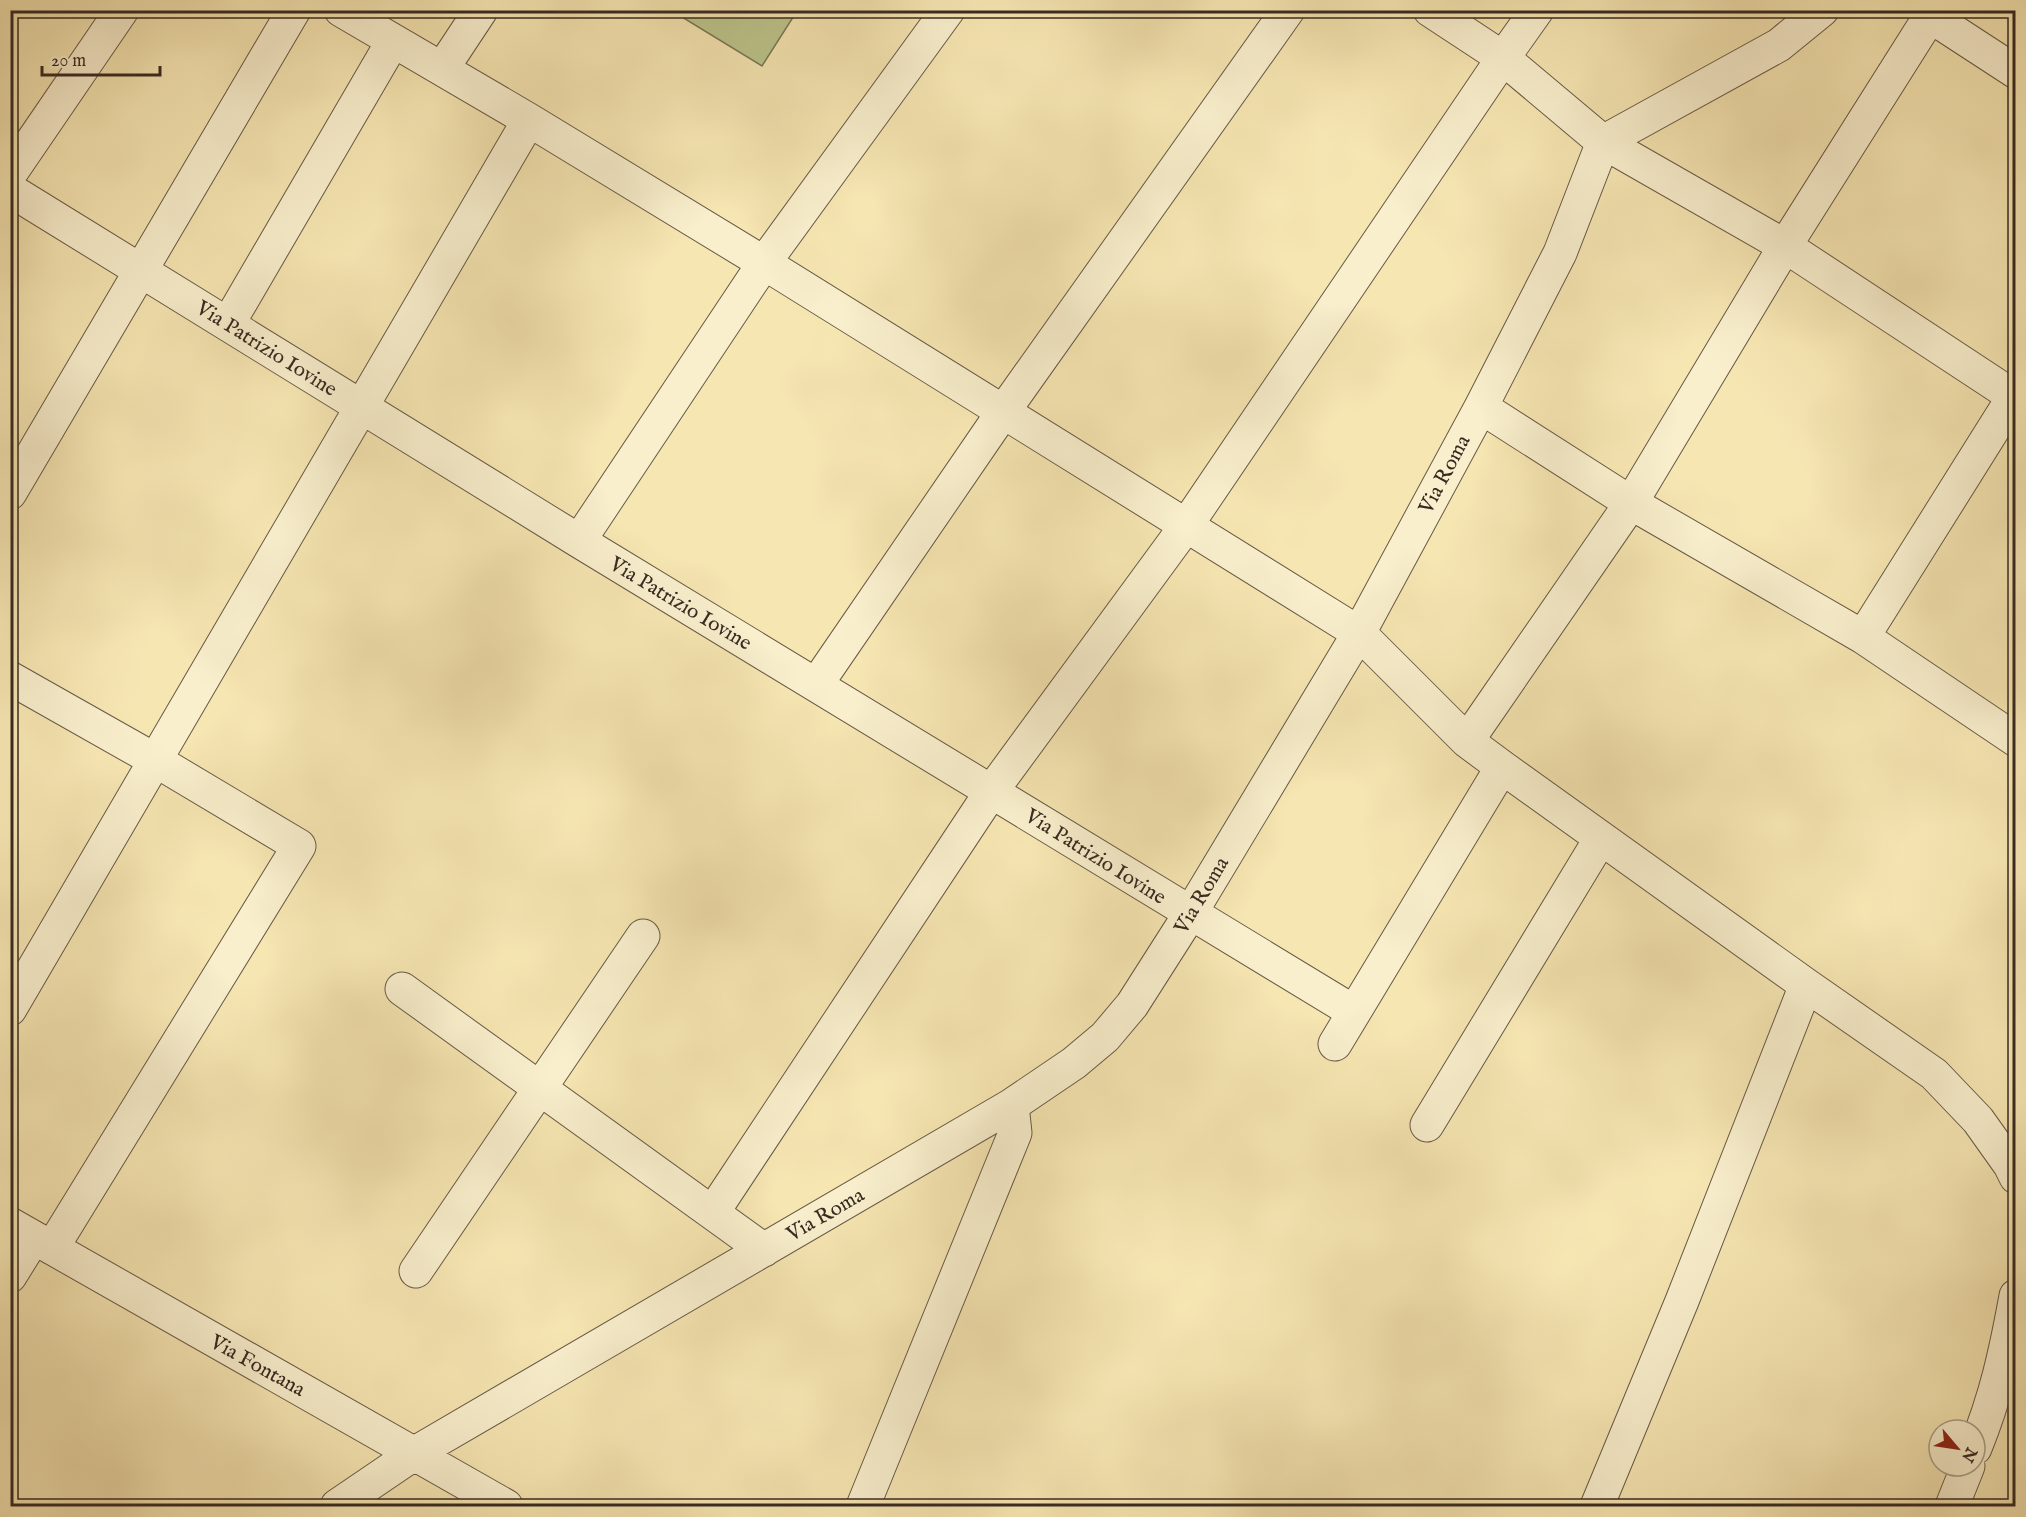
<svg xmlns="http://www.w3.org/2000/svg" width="2026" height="1517" viewBox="0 0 2026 1517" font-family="'IM FELL English',serif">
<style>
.green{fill:#bcc58c;stroke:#7a7857;stroke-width:1.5}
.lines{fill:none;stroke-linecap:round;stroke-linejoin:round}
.minor-casing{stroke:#685946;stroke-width:35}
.minor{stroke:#f9efcd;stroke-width:33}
.labels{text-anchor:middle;stroke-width:6;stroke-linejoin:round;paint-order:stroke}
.street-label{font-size:21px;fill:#382a22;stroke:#f9efcd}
</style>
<rect width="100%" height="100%" fill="#f6e6b2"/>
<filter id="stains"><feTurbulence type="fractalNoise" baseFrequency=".00333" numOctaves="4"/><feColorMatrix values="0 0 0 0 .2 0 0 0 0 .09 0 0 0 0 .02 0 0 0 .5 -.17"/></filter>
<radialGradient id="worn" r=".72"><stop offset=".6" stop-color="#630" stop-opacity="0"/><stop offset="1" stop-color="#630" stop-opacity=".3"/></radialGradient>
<path class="green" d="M672,11L797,10V11L762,66Z"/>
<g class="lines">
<defs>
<path id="minor" d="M341,10L529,120L764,263L1359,633L1467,741L1502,767L1806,985L1934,1074L1978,1120L2010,1165L2016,1177
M1930,16L2016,72
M442,69L481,10
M1603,142L1785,246L2016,398
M1603,142L1779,45L1822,10
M10,174L122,10
M10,190L579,541L1354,1012
M228,324L393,41
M1481,407L1631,503L1863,637L2016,740
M10,493L294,10
M579,541L764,263L948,10
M1863,637L2016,393
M10,678L155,760L299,846L52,1248
M816,685L1003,412L1288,10
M1467,741L1631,503L1785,246L1934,10
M402,989L764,1250
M10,1009L529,120
M1335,1044L1502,767
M1427,1125L1601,838
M713,1212L991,792L1186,526L1503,58L1537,10
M10,1224L506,1506
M416,1271L643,936
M10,1276L33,1239
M1975,1448C1996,1397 2006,1351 2016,1296
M337,1506L415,1453L1012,1105L1074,1063L1105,1037L1132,1005L1190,914L1359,633L1481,407L1560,253L1603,142L1503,58L1430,10
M863,1506L1015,1133L1012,1105
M1597,1506L1682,1301L1806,985
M1952,1506L1968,1466"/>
</defs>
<use href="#minor" class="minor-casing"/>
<use href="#minor" class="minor"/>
</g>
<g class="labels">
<g class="street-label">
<text transform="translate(267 348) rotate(32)" y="7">Via Patrizio Iovine</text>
<text transform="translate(1444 474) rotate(-62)" y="7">Via Roma</text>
<text transform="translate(681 603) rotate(31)" y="7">Via Patrizio Iovine</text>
<text transform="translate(1096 856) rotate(32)" y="7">Via Patrizio Iovine</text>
<text transform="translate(1201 895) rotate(-59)" y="7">Via Roma</text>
<text transform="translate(825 1214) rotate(-30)" y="7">Via Roma</text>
<text transform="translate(258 1365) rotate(29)" y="7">Via Fontana</text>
</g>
</g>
<rect width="2026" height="1517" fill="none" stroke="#f6e6b2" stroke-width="36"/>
<rect x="12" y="12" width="2002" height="1493" fill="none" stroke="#382a22" stroke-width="3"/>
<rect x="18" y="18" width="1990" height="1481" fill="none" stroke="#382a22" stroke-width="1.5"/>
<g transform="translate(1957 1448) rotate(119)"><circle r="28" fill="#f9efcd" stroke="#aca089" stroke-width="1.5"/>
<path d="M0-4.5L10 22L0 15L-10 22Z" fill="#8f2418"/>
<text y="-9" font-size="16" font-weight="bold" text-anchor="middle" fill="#382a22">N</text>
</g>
<path d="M42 66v9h118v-9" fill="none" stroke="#382a22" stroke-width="3"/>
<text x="51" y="66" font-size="18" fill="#382a22" stroke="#f9efcd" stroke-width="4.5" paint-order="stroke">20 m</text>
<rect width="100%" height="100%" filter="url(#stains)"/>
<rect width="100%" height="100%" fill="url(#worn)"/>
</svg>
